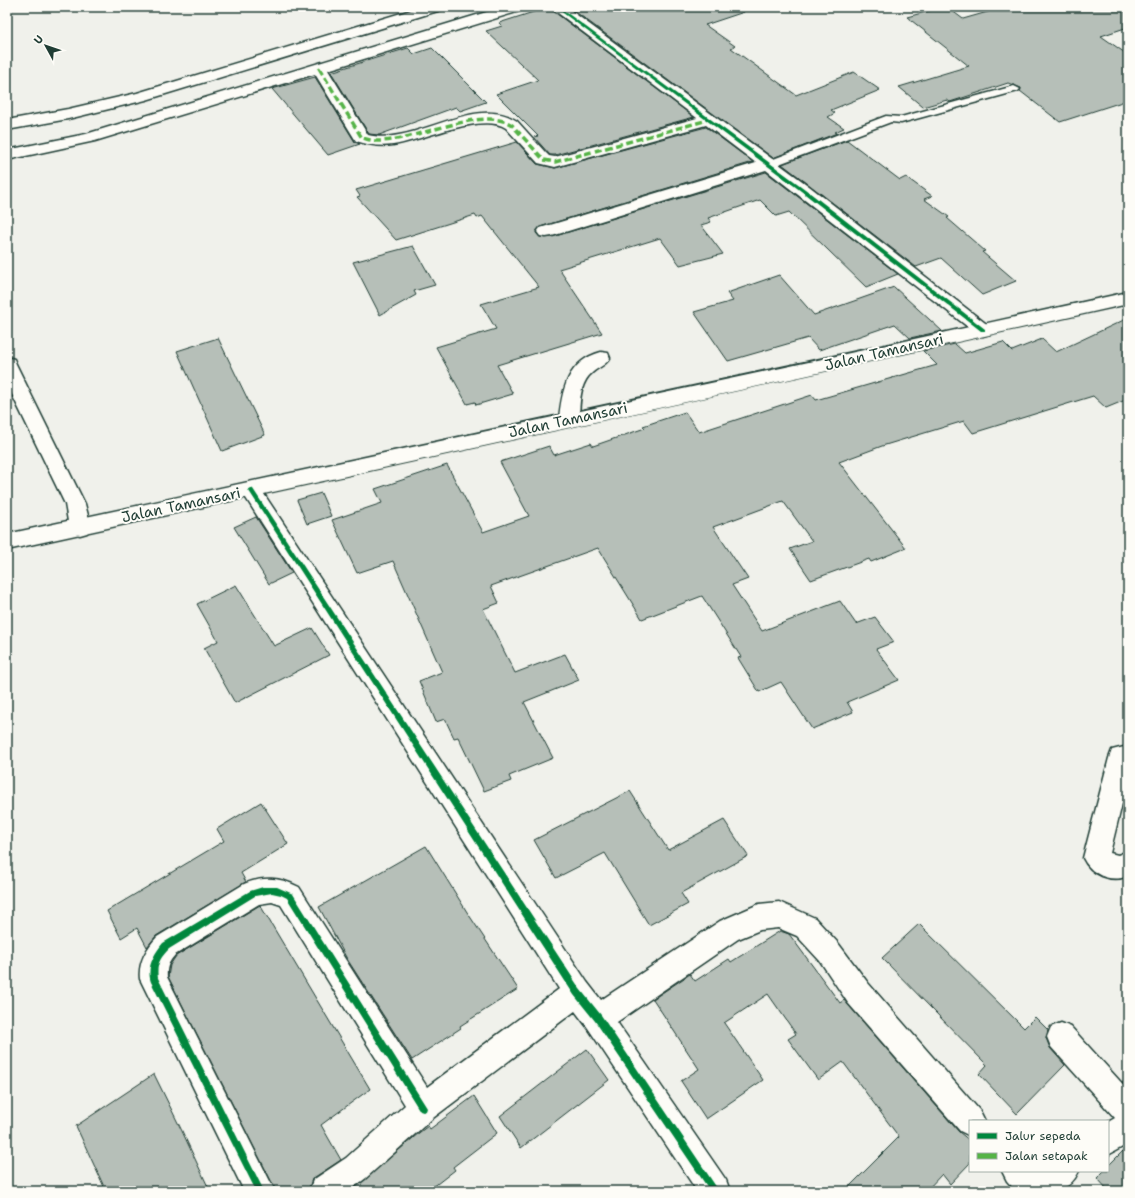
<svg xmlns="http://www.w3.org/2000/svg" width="1135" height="1198" viewBox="0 0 1135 1198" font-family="'Shantell Sans',sans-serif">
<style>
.building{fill:#b6bfb8;stroke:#1f3d34}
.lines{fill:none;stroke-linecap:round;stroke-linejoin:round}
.service-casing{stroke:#1f3d34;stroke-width:3}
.minor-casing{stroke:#1f3d34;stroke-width:3}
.secondary-casing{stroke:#1f3d34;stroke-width:3}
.service{fill:#fdfcf7;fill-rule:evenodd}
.minor{fill:#fdfcf7;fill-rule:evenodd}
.secondary{fill:#fdfcf7;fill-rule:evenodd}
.quiet{stroke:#55b346;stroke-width:3.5;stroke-dasharray:7 3.5;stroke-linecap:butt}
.cycleway-casing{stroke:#fdfcf7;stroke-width:2}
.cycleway{fill:#00873e;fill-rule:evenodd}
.labels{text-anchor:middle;stroke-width:4;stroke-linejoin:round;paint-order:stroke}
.street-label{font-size:15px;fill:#1f3d34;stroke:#fdfcf7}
</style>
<rect width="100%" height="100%" fill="#f0f1eb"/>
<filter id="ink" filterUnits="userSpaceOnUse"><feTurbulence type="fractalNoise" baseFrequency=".025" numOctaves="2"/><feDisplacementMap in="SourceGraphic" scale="8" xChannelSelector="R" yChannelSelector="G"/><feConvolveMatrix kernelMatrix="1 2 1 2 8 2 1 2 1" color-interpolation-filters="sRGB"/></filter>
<g filter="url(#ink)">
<path class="building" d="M549,7V8L694,117L555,155H550L534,137L538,136L496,94L538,80L486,31L502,26L499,23Z
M569,7H743L744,12L705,25L735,46L731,48L796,95L854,72L880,90L831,110L835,113L828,117L844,128L835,132L837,133L773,158Z
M944,7H947L963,19L1005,7H1128V27L1101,36L1128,55V100L1060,122L1020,91L1021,88L1008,83L950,102L947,100L923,107L899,87L969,66L907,17Z
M408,48L414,54L432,48L486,102L460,111L456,107L379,135L369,134L331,72Z
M315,77L355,142L360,144L328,155L272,89Z
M706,127L753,162L540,227L536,233L540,237H552L766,172L898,274L866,287L789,212L776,216L760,200L708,218L711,222L701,225L723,254L680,265L660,238L559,269L602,333L497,365L513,394L476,405L475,402L467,404L436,347L496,329L481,304L539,287L482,216L477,218L475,215L396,240L357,197L360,196L356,190L517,142L537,164L555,168Z
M847,140L900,180L906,177L932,196L924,199L949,217L947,218L985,251L982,252L1016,281L982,295L941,258L916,267L782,164Z
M413,246L435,285L414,291L416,295L380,315L353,262Z
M779,275L814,315L894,287L942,331L910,338L895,324L819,350L808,338L728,361L694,312L733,301L727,293Z
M1128,318V399L1106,408L1093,396L973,433L964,421L882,446L839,462L906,548L871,562L869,559L811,580L790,549L812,541L783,501L713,527L748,579L732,585L762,631L840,601L856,624L875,617L894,642L876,649L899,680L847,702L853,712L812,729L781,682L759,692L738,658L741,657L702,596L642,619L598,548L491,586L499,603L483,609L515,673L565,654L579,680L524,702L553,758L509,776L511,781L484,791L458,737L454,738L445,719L436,722L419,681L442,672L393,561L357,573L332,520L382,503L375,489L447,465L483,532L529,516L500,462L549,446L554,455L591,443L593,446L645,428L643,426L685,412L699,432L812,395L816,400L937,365L923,351L955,344L965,353L1003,342L1012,351L1042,339L1056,352Z
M218,338L265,435L222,451L177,351Z
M321,493L331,516L307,524L297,500Z
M256,517L292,573L269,584L234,527Z
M236,585L274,646L312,628L329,655L235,703L204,648L218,641L197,604Z
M630,791L668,850L724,820L748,856L681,893L688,904L649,925L605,853L556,878L534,840Z
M261,802L288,844L241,873L246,882L156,936L147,947L137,928L121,938L107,911L224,841L217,829Z
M426,846L467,912L518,989L460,1026L461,1028L412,1060L347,959L319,907Z
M260,905L370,1089L321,1125L341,1160L312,1179L308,1191H276L168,977L170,965L176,956Z
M919,924L1024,1028L1035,1017L1048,1030L1046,1038L1050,1048L1065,1065L1017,1114L979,1074L987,1065L882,958Z
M780,931L789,934L840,1003L844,1000L959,1132L970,1141V1163L950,1184L942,1174L926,1191H845L899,1137L843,1062L818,1080L788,1039L796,1034L768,994L724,1023L763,1080L706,1119L681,1081L699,1069L653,999L690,974L695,981L729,959L731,962Z
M587,1049L609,1080L521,1148L500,1116Z
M154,1074L182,1131L210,1191H106L76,1126Z
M474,1096L497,1133L453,1167L455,1170L428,1191H351L420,1132L428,1126L430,1129Z
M1128,1146V1191H1109L1097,1178L1104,1171H1108V1166Z"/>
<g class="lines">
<defs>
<path id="service" d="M1014,86L1020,89L1018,91L901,123L891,122L771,167H763L761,165L763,163L886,116L901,117Z"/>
<path id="minor" d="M421,7H443L441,10L146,100L68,119L7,130V120L68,109L137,93Z
M503,7H525L523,10L328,70L368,135C413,147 475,93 517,121L545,152L549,156L555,157L697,118L550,7H566L809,186L989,326L992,330L989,334L983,336L977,334L766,170L552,236L546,237L540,236L537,232L540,228L756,163L706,125L555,167L538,163L506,128C482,112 421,141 393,145C380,147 369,145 356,141L315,74L95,141L7,160V150L86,134Z
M601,352L608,353L610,358C606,365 599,367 593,372C579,383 580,403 579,419L576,424L569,426L562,424L559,419C562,389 568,361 601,352Z
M7,357L14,359L16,364L85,504L91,527L87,533L80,535L73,533L69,527L65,504L7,384Z
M251,482L258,485L587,982L601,1000L720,921L759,904L779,902L815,918L838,943L868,983L980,1111L985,1121H970V1136L960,1131L848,1003L820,961L797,936L778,928L760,930L738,939L617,1022L726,1180L730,1191H697L588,1028L575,1011L433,1118L366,1178L349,1191H309L313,1180L346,1158L405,1105L281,905L272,902L259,904L175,955C169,962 166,967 167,977L275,1191H244L140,979C138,963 146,949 157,937L244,884C264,876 280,877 299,887L427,1087L559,989L244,495L241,490L244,485Z
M1128,746V779L1110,853L1118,855L1128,851V876C1111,883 1091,875 1083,858L1109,758L1112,750Z
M1061,1023L1071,1027L1128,1090V1144L1108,1155V1122L1115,1118L1051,1047L1047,1037L1051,1027Z
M1002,1171H1079C1067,1198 1042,1191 1016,1191L1007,1181Z"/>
<path id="secondary" d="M1128,292V304C755,388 381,468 7,550V534C381,453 755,375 1128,292Z"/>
</defs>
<use href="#service" class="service-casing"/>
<use href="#minor" class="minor-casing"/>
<use href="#secondary" class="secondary-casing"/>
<use href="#service" class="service"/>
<use href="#minor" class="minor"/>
<use href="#secondary" class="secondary"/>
<path class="quiet" d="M319,68L362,138C367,139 372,141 377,141C414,142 482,105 512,125L544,160L555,162L708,120"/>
<defs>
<path id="cycleway" d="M555,7H559L805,189L985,329V331H981L801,191Z
M251,488L253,489L580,989L601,1015L719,1191H710L595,1021L574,995L249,491L248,490Z
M263,887H277L293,894L427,1108L426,1111L423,1112L420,1111L287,898L281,895L272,893L255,896L169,949C160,958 156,965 158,978L264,1191H256L151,982C146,967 154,954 163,943L250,891Z"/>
</defs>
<use href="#cycleway" class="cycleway-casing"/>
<use href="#cycleway" class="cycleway"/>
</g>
</g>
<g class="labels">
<g class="street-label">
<text transform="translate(884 352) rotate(-13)" y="5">Jalan Tamansari</text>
<text transform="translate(568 420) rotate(-12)" y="5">Jalan Tamansari</text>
<text transform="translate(181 505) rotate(-12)" y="5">Jalan Tamansari</text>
</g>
</g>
<rect width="1135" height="1198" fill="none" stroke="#fdfcf7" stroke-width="24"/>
<rect x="12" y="12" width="1111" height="1174" fill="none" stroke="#1f3d34" stroke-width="1.5" filter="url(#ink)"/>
<rect x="969" y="1120" width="140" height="52" fill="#fdfcf7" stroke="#a4b0a9"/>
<rect x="977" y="1133" width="20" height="6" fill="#00873e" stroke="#a4b0a9"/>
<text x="1005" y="1140" font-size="12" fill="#1f3d34">Jalur sepeda</text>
<rect x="977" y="1153" width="20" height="6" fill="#55b346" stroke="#a4b0a9"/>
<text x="1005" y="1160" font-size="12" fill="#1f3d34">Jalan setapak</text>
<g transform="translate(46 46) rotate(310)" stroke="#fdfcf7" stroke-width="3" paint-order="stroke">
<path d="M0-3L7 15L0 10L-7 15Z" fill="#1f3d34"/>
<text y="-6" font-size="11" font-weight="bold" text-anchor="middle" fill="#1f3d34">U</text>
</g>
</svg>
